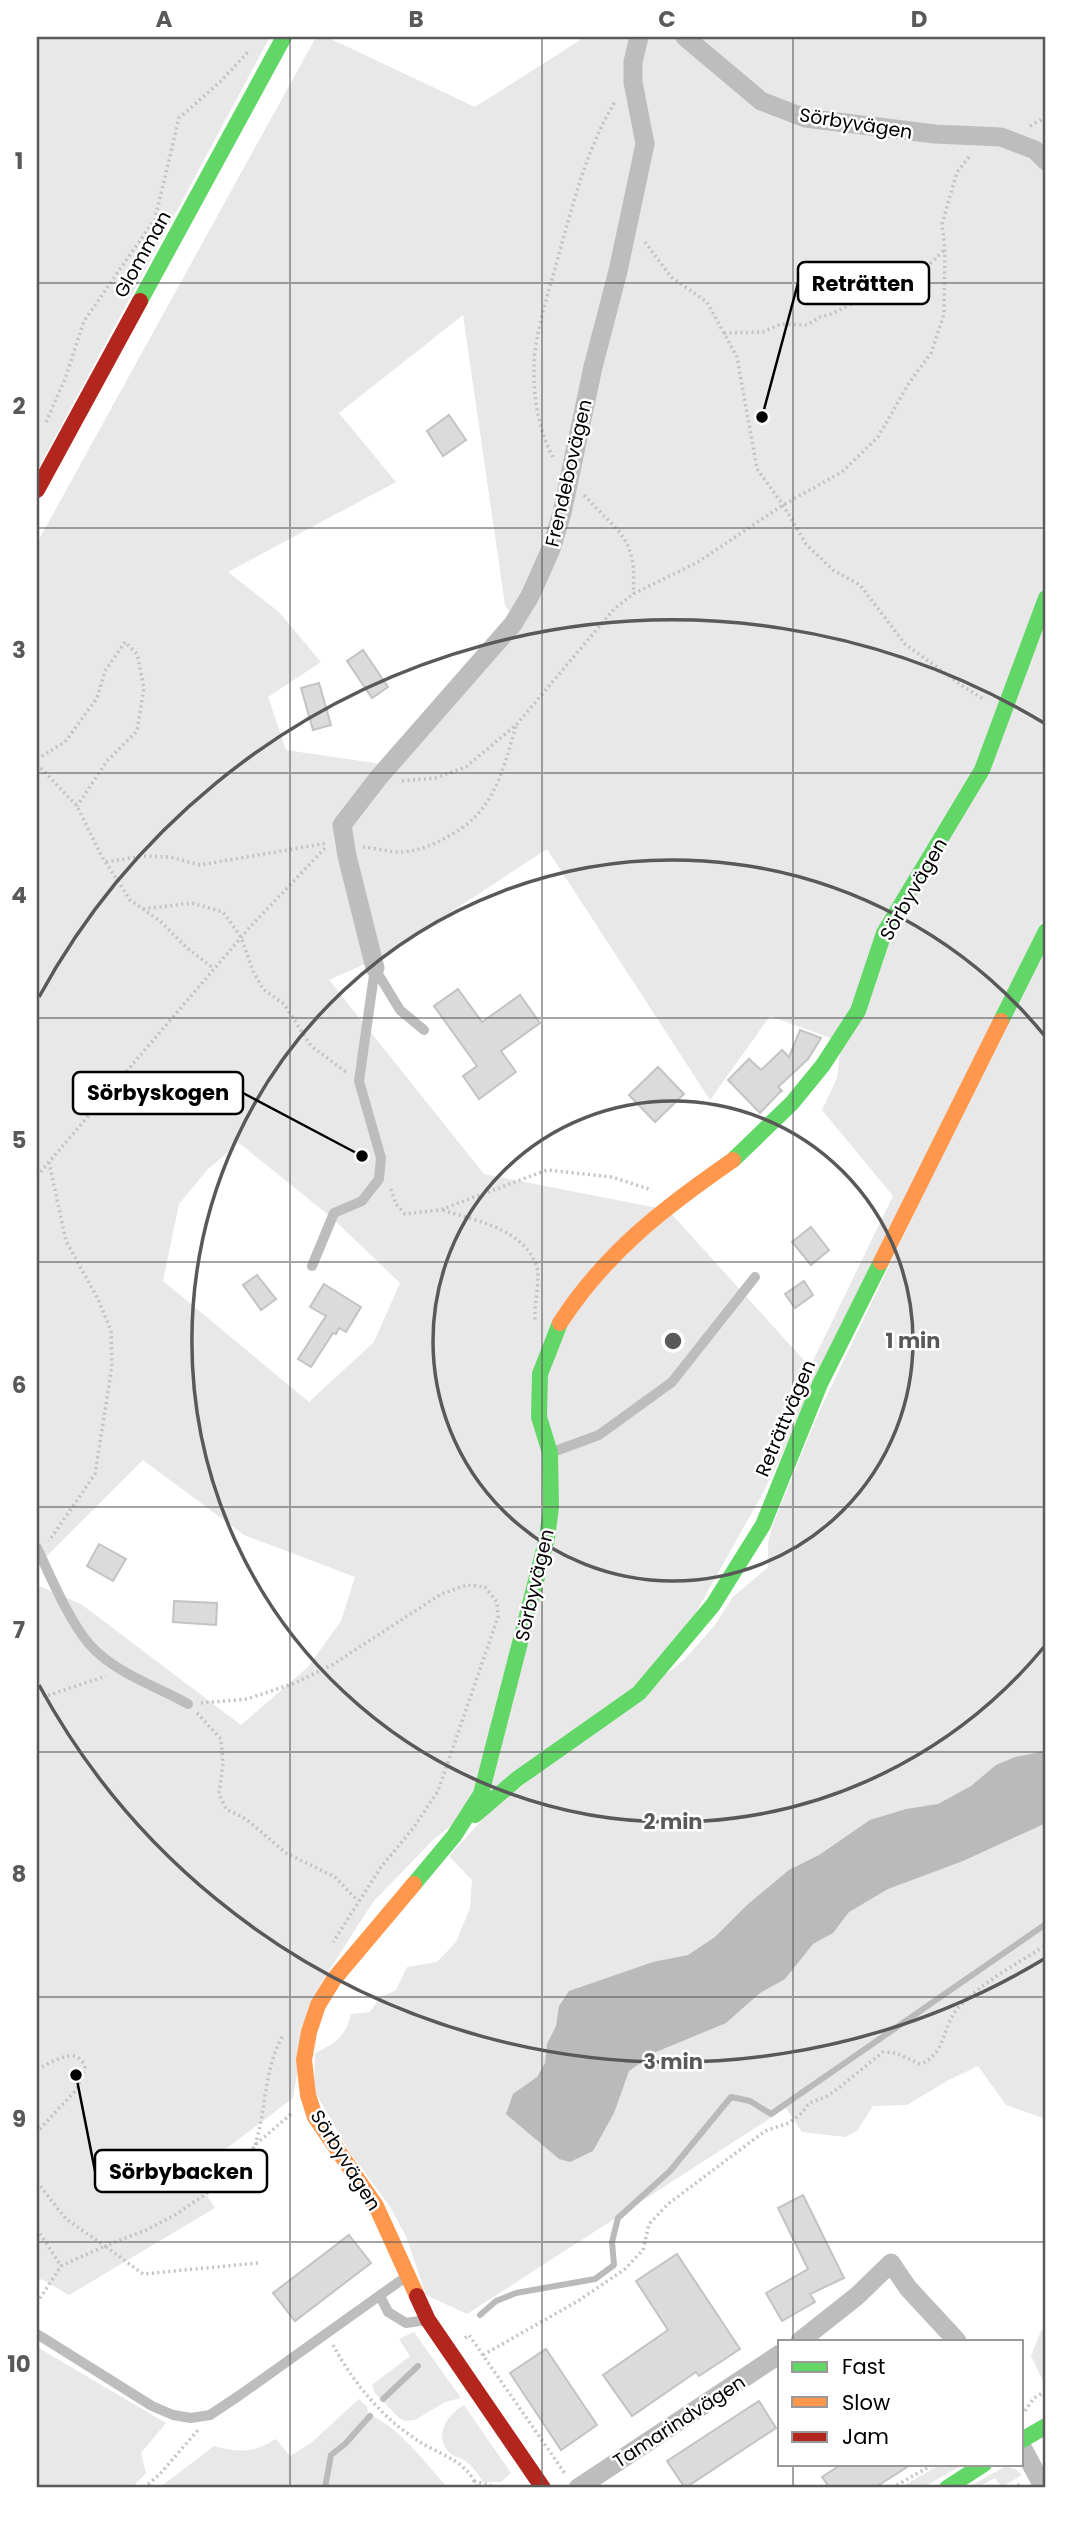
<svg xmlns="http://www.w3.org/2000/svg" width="1083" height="2525" viewBox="0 0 1083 2525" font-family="Poppins,sans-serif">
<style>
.green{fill:#e8e8e8;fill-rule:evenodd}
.water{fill:#bababa}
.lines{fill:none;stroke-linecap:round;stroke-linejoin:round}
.stream{stroke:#bababa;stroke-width:6}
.building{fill:#dbdbdb;stroke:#c3c3c3;stroke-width:2}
.path{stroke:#c2c2c2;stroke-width:3.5;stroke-dasharray:2 3.5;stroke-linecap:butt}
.lane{stroke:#bdbdbd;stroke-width:10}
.street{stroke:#bdbdbd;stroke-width:19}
.fast{stroke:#63d668;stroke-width:16}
.slow{stroke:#ff974d;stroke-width:16}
.jam{stroke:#b3261e;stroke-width:16}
.grid{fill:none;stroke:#595959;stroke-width:2;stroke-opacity:0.55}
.ring{fill:none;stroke:#595959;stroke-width:3.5}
.labels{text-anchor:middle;stroke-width:5;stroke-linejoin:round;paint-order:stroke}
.street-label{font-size:19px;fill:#000;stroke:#fff}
.centre{fill:#595959;stroke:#fff;stroke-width:3.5}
.ring-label{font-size:21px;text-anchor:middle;font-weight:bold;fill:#595959;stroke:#fff;stroke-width:5;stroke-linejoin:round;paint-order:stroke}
.leader{fill:none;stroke:#000;stroke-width:2.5}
.callout-dot{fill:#000;stroke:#fff;stroke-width:2.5}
.callout{fill:#fff;stroke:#000;stroke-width:2.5}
.callout-label{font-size:21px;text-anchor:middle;font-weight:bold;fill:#000}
.neatline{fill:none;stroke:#595959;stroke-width:2.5}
.grid-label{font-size:23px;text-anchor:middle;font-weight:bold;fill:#595959}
</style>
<rect width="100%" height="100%" fill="#fff"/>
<path class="green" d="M37,37H270L37,471Z
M316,37H334L333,40L475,107L585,37H1046V913L763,1493L680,1641L632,1690L484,1799L433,1840L373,1902L321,1983L300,2059L293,2098L193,2174L215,2208L69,2295L41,2279L37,2283V1585L81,1604L241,1725L308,1667L341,1621L355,1577L244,1535L143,1460L37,1566V543ZM463,315L505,605L517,624L395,766L286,750L268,697L321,662L279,612L228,572L396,482L339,413ZM547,849L710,1100L770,1016L841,1042L837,1078L822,1110L893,1196L810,1367L668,1210L484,1174L329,980L385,955ZM239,1143L331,1217L400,1283L374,1342L309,1402L163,1281L179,1204L208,1169Z
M1046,939V2119L1006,2105L978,2066L947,2081L907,2105L873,2106L857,2131L845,2137L802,2132L786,2108L467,2314L426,2295L406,2236L389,2205L350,2153L314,2090L315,2053C334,2045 347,2035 351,2014L370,2012L379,1998L396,1990L407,1967L437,1962L456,1942L470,1908L472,1880L449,1856L491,1810L684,1660L714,1626L733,1597L768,1567V1543L773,1524L818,1414Z
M1046,2328V2384L1045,2385L1031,2356L1041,2331Z
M414,2332L461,2398L445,2402L415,2420L405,2421L398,2417L375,2393L372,2385L410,2356L399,2339Z
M37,2347L166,2423L141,2453L146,2473L132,2488H37Z
M359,2399L367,2407L368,2414C400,2427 425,2463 448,2488H159L214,2446C242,2453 251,2453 276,2439L290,2456L311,2443Z
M464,2405L511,2473L501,2482H483C478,2473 472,2466 464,2460C459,2457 452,2456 449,2452C433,2435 448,2414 464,2405Z
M941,2464H964L922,2488H900Z
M1006,2466L1015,2469L1022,2475L1002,2487L995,2478L976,2488L974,2484Z"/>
<path class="water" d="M1046,1751V1823L963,1861L888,1889L849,1912L833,1933L813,1944L785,1979L760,1993L726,2023L656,2052L629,2071L614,2113L593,2151L570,2162L559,2159L506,2114L513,2094L537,2077L545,2063L547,2044L556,2026L559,2006L569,1991L653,1962L688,1955L715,1937L747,1905L789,1870L819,1855L870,1820L906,1809L938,1804L971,1786L996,1765L1015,1757Z"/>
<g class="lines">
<path class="stream" d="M480,2315L496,2301L516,2293L595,2279L614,2265L612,2242L618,2218L670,2171L731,2097L750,2101L771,2114L1046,1924
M383,2399L418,2366
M325,2488L331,2455L345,2444L370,2416"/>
</g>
<path class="building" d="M449,415L466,440L443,456L427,431Z
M363,650L388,687L372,698L347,661Z
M319,683L331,725L313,730L301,688Z
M458,989L482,1022L520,995L540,1023L501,1051L516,1072L479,1099L463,1076L477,1066L434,1006Z
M800,1030L821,1038L808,1059L778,1087L782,1091L780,1092L760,1113L728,1080L749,1059L761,1070L782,1050L789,1057Z
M658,1067L684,1094L655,1122L629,1095Z
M811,1227L829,1250L811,1265L792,1242Z
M257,1275L276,1299L261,1310L243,1285Z
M804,1281L813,1295L795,1308L785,1294Z
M324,1284L361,1307L346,1332L339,1328L336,1334L333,1333L311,1367L298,1359L326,1316L310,1307Z
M99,1544L126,1559L113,1581L87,1566Z
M174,1601L217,1603L216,1625L173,1622Z
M803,2195L844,2278L810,2294L815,2302L782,2321L766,2293L808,2269L778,2208Z
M349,2235L371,2263L295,2321L273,2293Z
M677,2254L740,2349L699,2376L696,2372L632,2416L603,2375L668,2330L636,2281Z
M546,2349L597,2425L561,2450L510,2373Z
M759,2401L776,2428L685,2488L667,2461Z
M842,2464H912L874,2488H830L822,2477Z"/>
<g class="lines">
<path class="path" d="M1030,126L1046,117
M645,242L671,277L707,302L737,357L757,469L783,505L806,544L833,570L860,585L905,644L964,687L985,700
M724,333L763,332L781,324L807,325L820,317L831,314L890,285L911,283L945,249
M46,422L65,379L84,321L155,219L179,118L220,82L249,51
M553,457C538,430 533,394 534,364C535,334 548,294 556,265C572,208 585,151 616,100
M584,495C618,533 638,537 633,594
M37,759L65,742L97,698L105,671L125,642L137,654L144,688L137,731L107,761L77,806
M37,764L77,806L101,855L130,900L160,921L186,947L213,968
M402,781L435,778L466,767L517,724L614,609L633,594L698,562L783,505L842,472L878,437L909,383L931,353L944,314L945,249L942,224L957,172L970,156
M363,847C375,848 389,852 401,852C418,851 433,845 447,837C494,813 502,773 516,726
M106,862L144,856L170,857L200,865L328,843
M143,909L192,903L223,912L241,937L253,971L263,989L284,1004L311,1046L346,1072
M49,1162L66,1241L98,1299L111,1331L112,1366L95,1474L49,1541
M37,1176L250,927L327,846
M391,1189L396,1204L405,1214L440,1210L547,1170L612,1177L652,1190
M443,1210C476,1221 521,1228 536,1264C541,1276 534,1305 535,1320
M37,1696L49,1695L106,1676
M201,1703L247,1699L295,1683L332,1665L441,1594L467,1585L485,1587L497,1602L498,1617L438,1791L414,1827L381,1867L333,1942
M197,1713L221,1739L223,1764L219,1794L226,1809L246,1819L286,1853L335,1877L358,1901
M37,2069C52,2063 77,2044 85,2067L77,2089L37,2132
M255,2145C267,2108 263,2071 283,2035
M37,2182L66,2219L105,2246L146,2230L175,2215L238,2172L255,2145L291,2114
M37,2229L61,2266
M37,2303L61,2266L105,2246L143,2274L258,2263
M465,2338L469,2335L566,2475
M333,2345C348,2373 369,2401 393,2422C401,2429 411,2436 420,2442C441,2455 469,2462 477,2488
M483,2355L578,2301L625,2269L643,2250L649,2224L668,2204L765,2131L789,2123L802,2113L809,2103L826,2097L840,2087L883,2052L896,2053L920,2064C946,2055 942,2026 958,2008C982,1982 1017,1964 1046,1945
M1025,2411L1034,2398L1046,2391
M474,2481L499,2488
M144,2488L160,2474L198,2430
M892,2488L934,2464
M1013,2488L1021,2484"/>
<path class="lane" d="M375,969L400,1010L424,1030
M312,1266L334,1213L362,1201L379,1179L381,1158L359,1081L375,968
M550,1453L599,1435L672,1382L755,1277
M37,1548C51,1577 69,1621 90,1645C115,1673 156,1686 188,1704
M380,2296L388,2312L406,2323L426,2320
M37,2334L152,2406L173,2415L191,2418L210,2415L240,2395L407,2276"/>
<path class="street" d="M685,37L761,101L805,118L935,134L1001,137L1035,150L1046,161
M375,968L347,856L342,825L379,777L513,624L530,596L551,549L562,513L593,367L618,271L645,144L633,82V62L639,37
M800,2341L857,2296L891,2263L908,2288L957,2341
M1022,2447L1044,2488
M578,2488L780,2354"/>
<path class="fast" d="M140,301L284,37
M1001,1021L1046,931
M733,1160L792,1103L823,1065L858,1011L884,933L982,770L1046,598
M475,1815L517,1779L639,1693L713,1605L763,1525L820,1384L881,1262
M414,1884L454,1836L481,1794L547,1538L551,1507L550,1453L539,1417L540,1374L560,1323
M1022,2440L1046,2426
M947,2488L984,2464"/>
<path class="slow" d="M881,1262L1001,1021
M560,1323C606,1252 665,1207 733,1160
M414,1884L334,1979L318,2005L309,2032L304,2060L308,2095L315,2117L376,2206L417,2296"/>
<path class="jam" d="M37,490L140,301
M417,2296L428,2320L543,2488"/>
</g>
<path class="grid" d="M290,37V2488M542,37V2488M793,37V2341M37,283H1046M37,528H1046M37,773H1046M37,1018H1046M37,1262H1046M37,1507H1046M37,1752H1046M37,1997H1046M37,2242H1046M793,2464V2488"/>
<g class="ring">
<circle cx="673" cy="1341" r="240"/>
<path d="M1044 1647A481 481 0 1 1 1044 1035"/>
<path d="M1044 1959A721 721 0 0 1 39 1685M39 997A721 721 0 0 1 1044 723"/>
</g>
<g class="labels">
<g class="street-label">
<text transform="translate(856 123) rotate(9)" y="7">Sörbyvägen</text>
<text transform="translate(142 254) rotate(-61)" y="7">Glomman</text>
<text transform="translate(568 473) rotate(-77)" y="7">Frendebovägen</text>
<text transform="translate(913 889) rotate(-60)" y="7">Sörbyvägen</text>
<text transform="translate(785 1418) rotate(-67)" y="7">Reträttvägen</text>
<text transform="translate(534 1585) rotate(-77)" y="7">Sörbyvägen</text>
<text transform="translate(346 2160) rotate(58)" y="7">Sörbyvägen</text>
<text transform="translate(679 2421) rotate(-33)" y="7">Tamarindvägen</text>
</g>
</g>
<circle cx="673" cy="1341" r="10" class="centre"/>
<g class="ring-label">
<text x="913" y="1348">1 min</text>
<text x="673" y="1829">2 min</text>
<text x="673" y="2069">3 min</text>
</g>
<path class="leader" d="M762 417L798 283M362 1156L243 1093M76 2075L95 2171"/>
<g class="callout-dot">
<circle cx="762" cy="417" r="7"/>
<circle cx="362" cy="1156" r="7"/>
<circle cx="76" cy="2075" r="7"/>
</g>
<g class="callout">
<rect x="798" y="262" width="131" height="42" rx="7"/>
<rect x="73" y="1072" width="170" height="42" rx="7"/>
<rect x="95" y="2150" width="172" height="42" rx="7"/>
</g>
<g class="callout-label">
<text x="863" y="291">Reträtten</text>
<text x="158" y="1100">Sörbyskogen</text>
<text x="181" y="2179">Sörbybacken</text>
</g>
<rect width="1083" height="2525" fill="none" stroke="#ffffff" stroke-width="77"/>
<rect x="778" y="2340" width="245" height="126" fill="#ffffff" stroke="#999999" stroke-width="2"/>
<rect x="792" y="2362" width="35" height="10" fill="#63d668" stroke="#999999" stroke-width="2"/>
<text x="842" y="2374" font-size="21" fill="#000000">Fast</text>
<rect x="792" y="2397" width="35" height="10" fill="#ff974d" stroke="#999999" stroke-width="2"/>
<text x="842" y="2410" font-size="21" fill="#000000">Slow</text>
<rect x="792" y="2432" width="35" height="10" fill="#b3261e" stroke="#999999" stroke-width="2"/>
<text x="842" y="2444" font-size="21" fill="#000000">Jam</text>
<rect x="38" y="38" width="1006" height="2448" class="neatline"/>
<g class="grid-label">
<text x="164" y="27">A</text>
<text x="416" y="27">B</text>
<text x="667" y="27">C</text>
<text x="919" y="27">D</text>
<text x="19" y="169">1</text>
<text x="19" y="414">2</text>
<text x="19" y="658">3</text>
<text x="19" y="903">4</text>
<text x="19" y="1148">5</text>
<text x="19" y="1393">6</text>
<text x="19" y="1638">7</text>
<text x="19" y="1882">8</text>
<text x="19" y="2127">9</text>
<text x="19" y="2372">10</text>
</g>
</svg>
